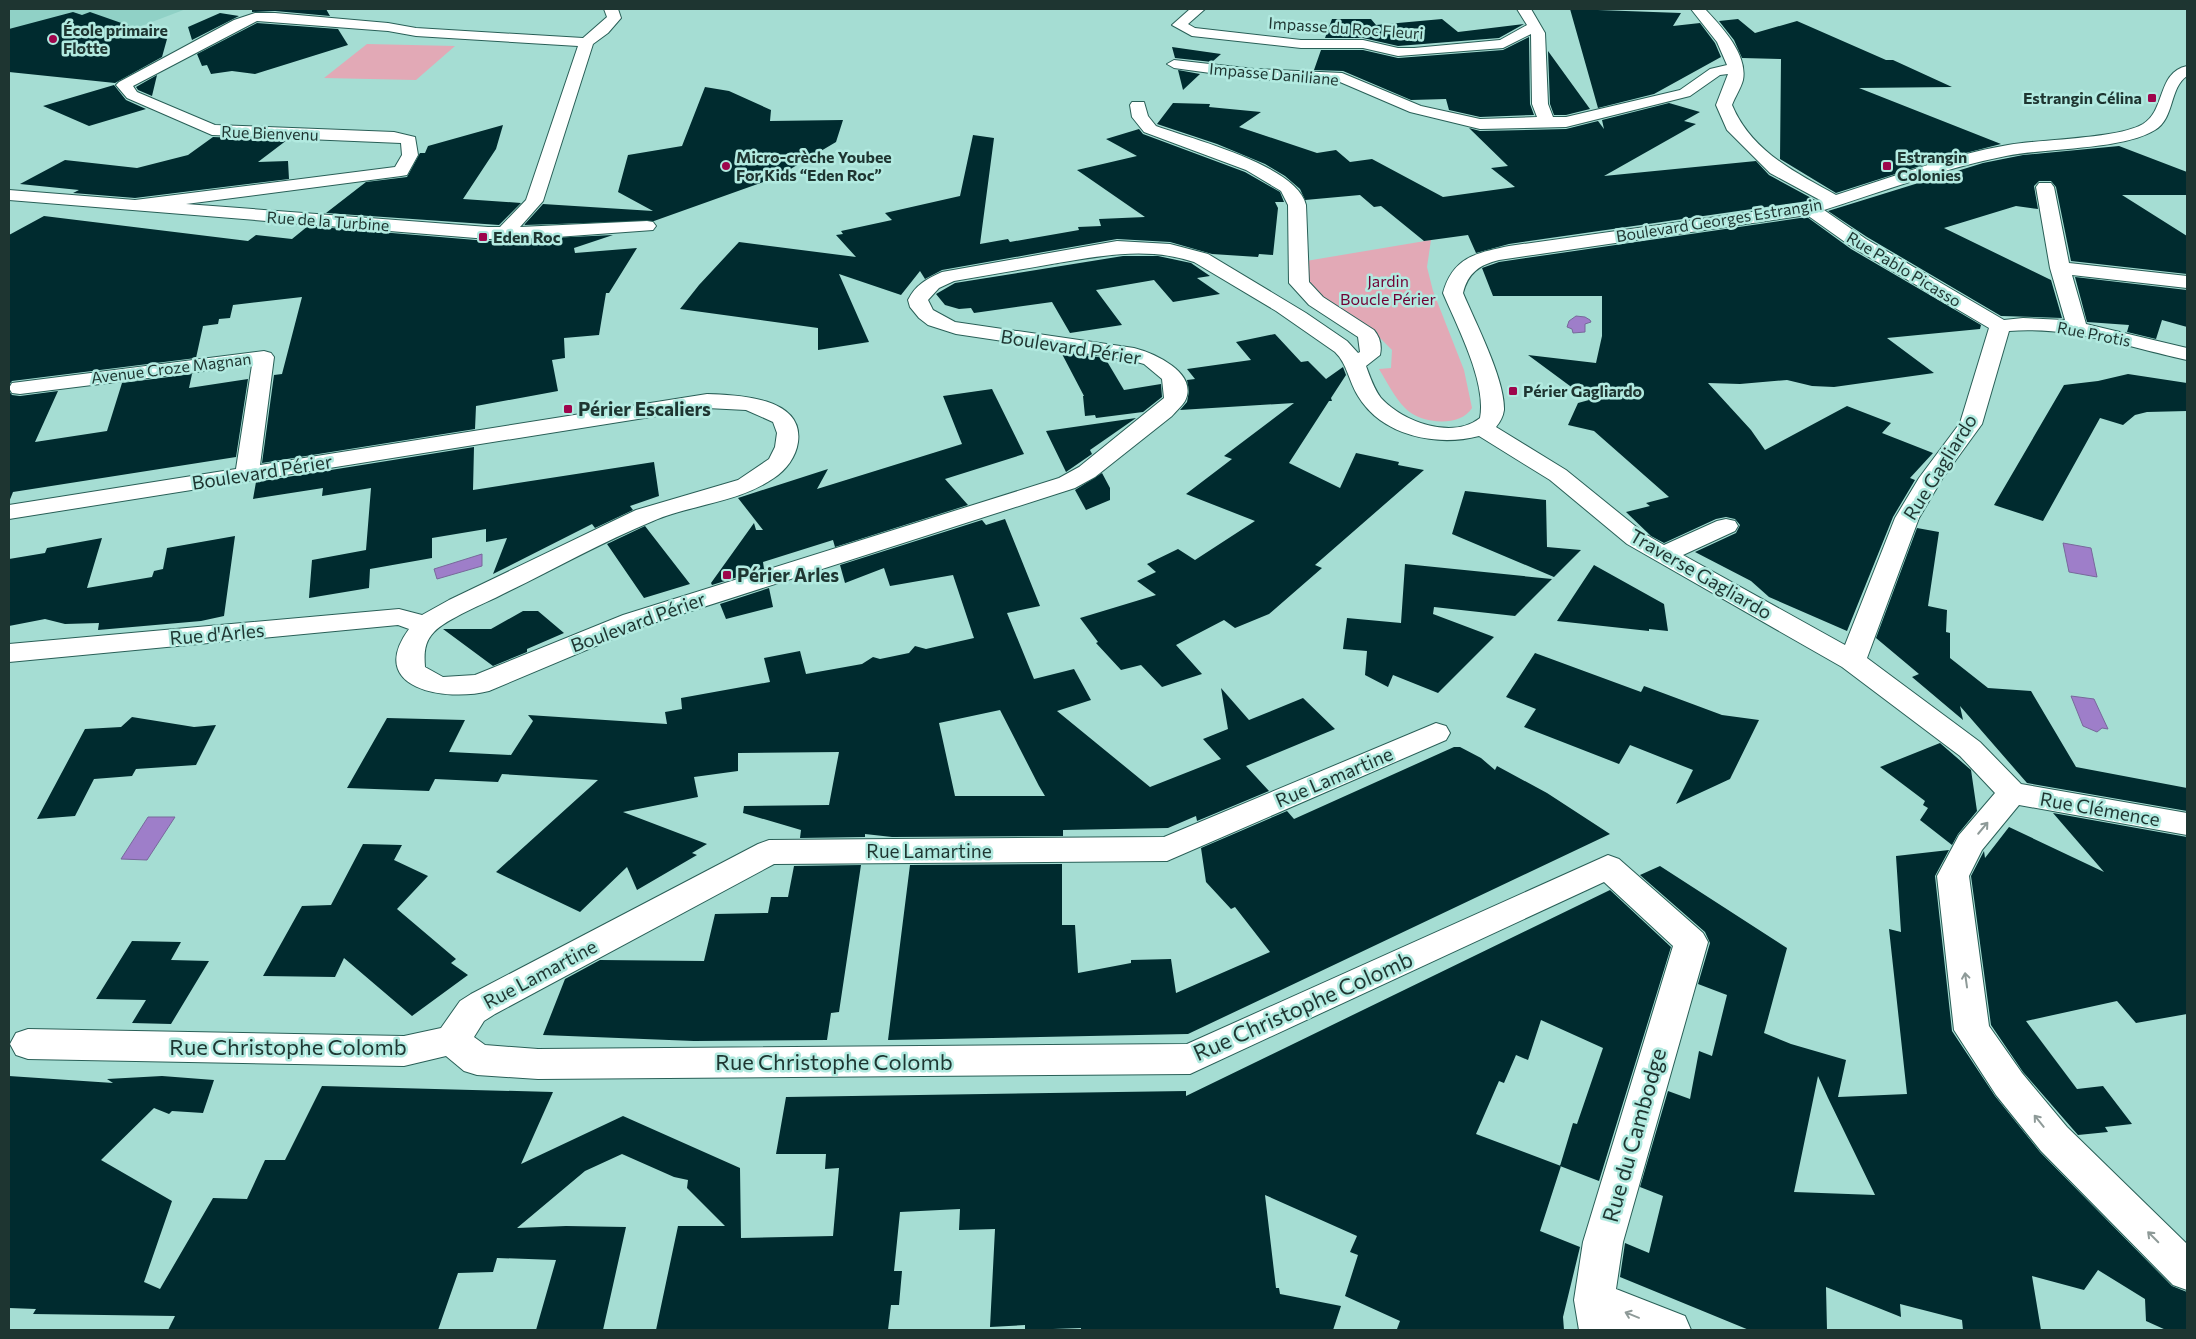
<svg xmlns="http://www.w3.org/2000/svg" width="2196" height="1339" viewBox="0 0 2196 1339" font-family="Commissioner,sans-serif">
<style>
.built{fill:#90d1c6}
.green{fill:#e2a9b6}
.water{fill:#9e7ec9;stroke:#78689b}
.building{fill:#002b2f;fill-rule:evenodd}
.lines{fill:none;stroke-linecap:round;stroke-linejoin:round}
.minor-casing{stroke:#295f57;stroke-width:2}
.minor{fill:#fff;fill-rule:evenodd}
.oneway{stroke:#8e9a98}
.poi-dot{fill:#9e054c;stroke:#b2eae0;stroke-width:2}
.labels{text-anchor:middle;stroke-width:5;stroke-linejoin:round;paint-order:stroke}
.far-street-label{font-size:16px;fill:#1e3531;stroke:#b2eae0}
.far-poi-label{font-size:16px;font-weight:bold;fill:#1e3531;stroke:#b2eae0;text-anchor:start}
.far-park-label{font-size:16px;fill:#710034;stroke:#b2eae0}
.street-label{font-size:19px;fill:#1e3531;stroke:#b2eae0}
.poi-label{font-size:19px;font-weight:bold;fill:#1e3531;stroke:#b2eae0;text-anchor:start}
.near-street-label{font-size:22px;fill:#1e3531;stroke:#b2eae0}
</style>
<rect width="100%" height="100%" fill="#a5ddd3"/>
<path class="built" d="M9,9H186L123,33L9,71Z"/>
<path class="green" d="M367,44L455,46L416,80L324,78Z
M1431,240L1427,267L1433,291L1464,370L1472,408C1460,428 1420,424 1405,408C1395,398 1387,382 1379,369L1391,368L1392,350L1373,331L1323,298L1308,283L1306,261Z"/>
<path class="water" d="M1576,316L1585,317L1590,320L1591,322L1585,324V332L1573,333L1572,329L1567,327L1569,321Z
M2063,543L2091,548L2097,577L2069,572Z
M482,554V566L437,579L434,569Z
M2071,696L2094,699L2108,729L2102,728L2097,732L2083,726Z
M148,817H175L147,860L121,859Z"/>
<path class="building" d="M252,9H326L330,16L275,11L252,12Z
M1570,9L1681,13L1673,26L1700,23L1715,43L1721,57L1654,94L1598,108Z
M73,12L82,15L90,12L167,39L162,57L115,83L9,72V29Z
M220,13L239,16L192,40L188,27Z
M1332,19H1371L1376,25L1442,19L1458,32L1524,24L1499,38L1398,46L1363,38H1325Z
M1738,19L1755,33L1797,21L1886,60H1893L1952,87L1859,88L2001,144L1942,159L1836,193L1780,159L1781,59L1742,58L1734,40L1719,21Z
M257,23L338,29L348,45L255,74L232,71L211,74L207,65L202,66L197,54Z
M1529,37L1530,104L1534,115L1480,117L1449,110L1446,99L1411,100L1343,71L1314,70L1321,50H1363L1398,58L1503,50Z
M1172,47L1221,54L1212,62L1175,58Z
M1548,51L1590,109L1566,115H1554L1550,104Z
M1178,70L1200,74L1183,90Z
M157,75L152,96L138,90L136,87Z
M114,85L126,100L146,109L89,126L43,106Z
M705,87L729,91L771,110L770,121L843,120L836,142L777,177L654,221L524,225L543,204L653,211L618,192L628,155L682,146Z
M1173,103L1210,104L1209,107L1261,112L1239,127L1317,153L1336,150L1350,162L1372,159L1443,197L1515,187L1491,168L1508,166L1469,128L1480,131L1566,129L1598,121L1604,129L1602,120L1669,103L1700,112L1684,121L1696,124L1604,176L1756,161L1769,175L1815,200L1509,244L1476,253L1468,235L1424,241L1381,206L1374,207L1360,195L1305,200L1300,189L1285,176L1265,164L1217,144L1157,124Z
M503,125L496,149L463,199L521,203L499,225L326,213L366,182L407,177L420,153H425L428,146Z
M1139,129L1143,134L1245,172L1280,192L1284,202H1275L1278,208L1273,255L1259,254L1258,257L1212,254L1170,242L1117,239L942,270L925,279L920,271L901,295L839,274L869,342L818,350V328L680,309L699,285L739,242L856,257L836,235L843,234L841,231L892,220L885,213L960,196L973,135L994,138L980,244L1008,239L1010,242L1079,230L1078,227L1101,226L1099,219L1145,217L1077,170L1137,156L1106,139Z
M213,137L287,140L258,162L288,161L289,179L135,198L73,193L79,190L20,184L65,160L137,168L188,155Z
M2119,146L2187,172V195H2122L2187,236V274L2071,261L2056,187L2051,181H2039L2034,186L2038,209L2016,206L1944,228L2051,280L2062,318L2001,316L1867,237L1828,211L1983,163L2023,155Z
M44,216L248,241L256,235L292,239L308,226L488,241L613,235L574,248L575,253L637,248L609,293H606L599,335L564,338L565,358L552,360L558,391L476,406L475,429L262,463L274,375L282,374L302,297L233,305L230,318L219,319L218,324L203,326L196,358L12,381L9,385V235Z
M1807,217L1851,249L1981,325L1980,329L1887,338L1934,373L1834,387L1812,386L1787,380L1740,384L1708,383L1751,430L1765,450L1847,406L1891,423L1882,433L1933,453L1910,478L1915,480L1893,517L1847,631L1769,597L1751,581L1695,552L1736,533L1740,525L1735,519L1726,517L1716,519L1664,543L1651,536L1626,512L1650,506L1646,503L1669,497L1594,431L1568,425L1578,403L1589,400L1528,355L1596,363L1602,336V296H1493L1482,268L1499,262Z
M1123,256H1158L1191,263L1210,276L1197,278L1220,294L1173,302L1154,280L1096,290L1122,325L1070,333L1052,302L974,313L971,308L959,309L945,305L936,294L955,283Z
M2075,277L2187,290V327L2162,320L2156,339L2127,332L2129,325L2087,322Z
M1275,334L1301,362L1308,361L1326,379L1343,367L1346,375L1331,398L1332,401H1329L1289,463L1340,488L1356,453L1399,462L1398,465L1424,470L1315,565L1322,568L1269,614L1235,628L1224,620L1176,645L1202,674L1162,687L1141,665L1121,670L1096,643L1098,642L1080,618L1156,595L1137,581L1156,572L1147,564L1178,549L1195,560L1255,521L1186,494L1232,459L1224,456L1294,403L1180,410L1187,402L1189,391L1187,380L1195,379L1187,369L1251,360L1236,342Z
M1070,353L1105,358L1124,390L1161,384L1162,397L1143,412L1096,418L1095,415L1085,416L1083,396H1084L1062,354Z
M192,374L189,388L248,379L236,457L13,492L9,502V391L12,395L20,396L58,391L35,442L107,431L122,383Z
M2128,374L2187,383V411L2147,412L2135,415L2123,425L2100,418L2043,521L1994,505L2064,385L2098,381Z
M992,389L1024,454L945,479L968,505L835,547L833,540L763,562L764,569L712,585L711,583L754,523L756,530H763L738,498L828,469L817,489L962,444L943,396Z
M1136,418L1090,450L1092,454L1066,472L1046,431Z
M474,447L473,490L654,462L659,496L630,506L633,510L595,528L592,524L493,574L507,538L486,542V529L432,538V558L370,569L369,588L309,598L312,560L366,550L371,488L322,496L323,488L253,499L256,482Z
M1102,473L1110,488V500L1086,510L1075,490Z
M1465,491L1546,500L1547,547L1581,550L1554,577L1452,534Z
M1005,519L1040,606L1007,613L1034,679L1074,669L1091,700L1057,711L1150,787L1221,759L1203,739L1228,729L1221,688L1249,720L1303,698L1335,729L1246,766L1269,791L1197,821L1196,816L1168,828L1063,830V836L892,837L865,834V837L800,838L801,830L743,813L744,806L829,805L839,752L738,753V771L694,777L698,797L623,812L707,844L692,853L697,855L637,890L627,867L580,912L496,872L598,780L502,774L498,782L435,779L429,791L347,788L387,718L465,720L449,752L511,755L533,721L528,715L667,724L665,712L682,709L681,698L770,682L764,658L800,651L806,674L862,664L873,657L880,659L909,653L915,646L926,649L974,638L953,575L890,586L884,568L845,583L840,565L982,520L986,525ZM1000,710L1039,786L1045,796H955L939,723Z
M645,526L690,584L644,598L607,544Z
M1917,528L1939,532L1928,606L1947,610L1946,632L1950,633V658L1988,688L2031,691L2076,767L2187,788V811L2027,783L1960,706L1963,720L1912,677L1919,674L1876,638Z
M235,536L224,616L201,621L98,630L99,623L65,624L45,619L9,626V559L45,553L47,548L102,538L87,588L152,577L154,571L163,569L167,548Z
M1405,564L1552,579L1515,616L1434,607L1433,614L1494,637L1438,693L1393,675L1388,687L1365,675L1367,651L1343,649L1347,618L1401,623Z
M1594,565L1664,604L1668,631L1649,629V631L1557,621Z
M769,588L773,607L726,619L720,604Z
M523,611H538L564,633L527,649V652L493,666L443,629H491Z
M1535,653L1641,692L1644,686L1722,715L1759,720L1730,779L1676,804L1693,770L1630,745L1619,764L1524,727L1536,709L1506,697Z
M132,717L194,727L216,725L196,765L136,769L132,776L94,779L75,816L37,819L85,729L121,727Z
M1940,743L1971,770L1977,811L1958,834L1952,845L1920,820L1928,808L1923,805L1925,801L1880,767Z
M1454,747H1460L1481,758L1495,770L1497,766L1547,793L1610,834L1188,1034L888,1040L910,865L1062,864V925H1075L1078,973L1131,963V960L1171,959L1176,993L1270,952L1235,907L1231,909L1206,882L1201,848L1287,811L1294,819Z
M2053,813L2187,837V1014L2136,1023L2117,1001L2026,1021L2077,1089L2103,1086L2132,1124L2105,1127L2108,1132L2078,1135L2023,1072L1991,1025L1971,876L1984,851L1985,858L2009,827L2104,872Z
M363,844L402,845L394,860L428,876L397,909L456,959L451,963L468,975L412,1016L344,958L335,977L263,976L302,906L331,905Z
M1949,850L1935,876L1952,1031L1995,1096L2040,1152L2172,1286L2187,1292V1330H2166L2146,1321L2145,1299L2098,1270L2084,1290L2032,1276L2041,1330H1963L1962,1320L1900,1304L1901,1317L1826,1287L1827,1330H1749L1620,1277L1625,1243L1649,1253L1663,1196L1640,1187L1668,1091L1690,1099L1699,1051L1712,1056L1727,995L1698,984L1710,943L1705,932L1640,875L1660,866L1787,948L1764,1033L1791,1044L1846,1060L1838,1097L1907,1094L1889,929L1901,932L1896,856ZM1818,1076L1828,1098L1875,1195L1794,1192Z
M861,865L839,1012L831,1013L827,1040L694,1041L543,1035L565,979L600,960L704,961L715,914L768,913L771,897H788L794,866Z
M1610,890L1671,947L1599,1181L1560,1166L1573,1123L1577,1124L1603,1048L1541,1020L1528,1060L1516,1055L1504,1083L1499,1081L1476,1134L1561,1166L1540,1231L1580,1247L1563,1317L1564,1330L1397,1329L1400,1321L1345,1296L1358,1255L1350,1252L1357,1236L1265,1195L1276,1288H1279L1280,1294L1341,1306L1333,1330H1081V1328L1025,1330V1325L990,1327L995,1229L959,1230L960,1209L900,1212L894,1271H902L899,1305H891L888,1330H656L678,1226H725L687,1188L688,1180L674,1177L622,1154L585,1171L517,1228L566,1226L626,1227L603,1330H536L556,1260L497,1258L493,1272L458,1273L438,1330H168L175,1316L33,1314L36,1309L9,1308V1076L113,1083L107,1079L162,1076L214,1080L203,1113L172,1111L169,1114L154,1108L101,1160L172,1201L144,1282L160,1289L213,1198L247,1199L265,1160H285L322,1086L553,1092L521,1164L623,1116L740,1168L741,1238L833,1236L839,1168L825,1169L826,1154H776L786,1097L1186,1091V1096Z
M132,941L181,942L171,960L209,961L171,1024L132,1023L146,1000L96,999Z"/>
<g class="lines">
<defs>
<path id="minor" d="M604,9H618L621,18L608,33L593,44L543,201L520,227L647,221L653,222L656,226L653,230L543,238L488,239L9,200V190L135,200L395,167L402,155L401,143L212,135L127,98L116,85L119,82L234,20L255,13H275L388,23L416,28L583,38L607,17ZM257,21L388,31L416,36L578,46L526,200L500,227H488L186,204L401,176L407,175L418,155L415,137L394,132L215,125L137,92L133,86Z
M1190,9H1205L1188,24L1195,28L1301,40H1363L1398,48H1414L1500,40L1527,25L1517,9H1531L1545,33L1548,104L1553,117H1566L1680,90L1710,69L1727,65L1717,42L1691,9H1705C1721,26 1748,54 1743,80C1741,88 1735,97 1732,105C1751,151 1795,172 1836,195C1893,177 1949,155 2008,145C2042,139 2117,139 2143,124C2166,110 2157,72 2187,66V76C2169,88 2175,118 2155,130C2123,150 2045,148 2006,156C1944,168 1884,191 1824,210L1866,239L2004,320L2023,318L2065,320L2050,268L2036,187L2039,183H2051L2054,187L2069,263L2187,276V288L2072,275L2086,324L2187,348V360C2128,347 2070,326 2009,331L1982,424L1942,479L1919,518L1867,658L1980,742L2021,784L2187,813V835L2019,805L1982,850L1969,876L1989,1026L2022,1073L2067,1127L2187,1244V1290L2173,1285L2041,1151L1996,1095L1954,1030L1937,876L1959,835L1995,793L1960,756L1842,667L1627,544L1550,480L1479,436C1437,447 1382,436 1358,396C1349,382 1347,363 1335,352L1276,311L1194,262C1146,246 1100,256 1052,264C1019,270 987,275 954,281L939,288L928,300L933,310L955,322L1134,348C1154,353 1199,373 1185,401C1182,406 1176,411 1172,416L1095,477L1075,488L641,627L489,691C446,702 365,689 409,629L398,625L9,662V644L399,609L422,615L449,600L636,510L738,480L769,459L775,447L777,433L773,422L746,410L707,408L9,519V505L236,469L252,365L20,394L12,393L9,388L12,383L264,351L271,353L274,357L260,465L707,394C738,395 804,397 798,442C796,457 786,470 774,478C738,503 692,504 653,521C602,542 553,570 503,594C486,603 446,619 434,632C424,642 424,654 425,667L443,677L475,675L623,615L1059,478L1079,467L1164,398L1162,379L1144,364L1130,360L956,334L928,325L919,318L910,307L908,300C916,284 927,279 942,272L1117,241L1170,244L1208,254L1306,313L1347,341L1358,353L1360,352L1358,337L1309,305L1289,283L1288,205L1281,191L1246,170L1144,132L1132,117L1130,105L1132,102H1144L1148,116L1156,126C1191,139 1297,165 1306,205L1309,282L1323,297L1374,330C1380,337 1382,346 1380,355L1366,366C1370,377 1374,389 1381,398C1403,422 1452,440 1480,418C1487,383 1457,326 1443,293C1453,257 1476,253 1509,246L1808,204L1820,200L1770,173L1727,130L1716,105L1728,74L1720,75L1690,96L1566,127L1480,129L1410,112L1340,82L1254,79L1174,68L1167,64L1174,60L1254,69L1342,73L1421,106L1462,115L1480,119L1537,117L1532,104L1531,34L1503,48L1398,56L1363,48H1301L1192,36L1172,25ZM1807,215L1852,247L1989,328L1960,423L1919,478L1895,518L1845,645L1683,555L1735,531L1738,526L1735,521L1726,519L1717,521L1664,545L1645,534L1566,470L1496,427C1500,422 1503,417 1504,410C1505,379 1475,322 1463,293C1468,273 1479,265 1499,260Z
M1436,723L1446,726L1450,733L1446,740L1167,861L774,864L495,1014L484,1021L474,1037L485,1045L538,1049L1187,1044L1608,855L1619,859L1703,933L1708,942L1623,1242L1616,1289L1685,1316L1691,1330H1579L1574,1300L1583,1242L1673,946L1604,882L1190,1074L538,1079L477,1075L464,1071L446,1056L404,1066L28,1059L16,1055L10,1044L16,1033L28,1029L404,1036L441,1028L460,1001L471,994L758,844L769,840L1164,837Z"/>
</defs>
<use href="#minor" class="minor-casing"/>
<use href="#minor" class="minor"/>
</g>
<defs><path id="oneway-shaft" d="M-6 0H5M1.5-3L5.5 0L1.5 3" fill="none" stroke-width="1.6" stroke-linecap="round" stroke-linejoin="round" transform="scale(1.25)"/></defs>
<g class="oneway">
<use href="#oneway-shaft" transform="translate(1983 828) rotate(-50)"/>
<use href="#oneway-shaft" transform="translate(1966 980) rotate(-98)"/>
<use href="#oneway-shaft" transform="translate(2039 1121) rotate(-129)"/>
<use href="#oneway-shaft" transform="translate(2153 1237) rotate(-135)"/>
<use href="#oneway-shaft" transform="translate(1632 1315) rotate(-158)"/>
</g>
<g class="poi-dot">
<circle cx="53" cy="39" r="5"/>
<rect x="2147" y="93" width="10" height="10" rx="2.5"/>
<circle cx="726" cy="166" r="5"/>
<rect x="1882" y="161" width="10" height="10" rx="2.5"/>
<rect x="478" y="232" width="10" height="10" rx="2.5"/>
<rect x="1508" y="386" width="10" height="10" rx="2.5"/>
<rect x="563" y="404" width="10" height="10" rx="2.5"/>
<rect x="722" y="570" width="10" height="10" rx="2.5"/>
</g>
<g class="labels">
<g class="far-street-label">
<text transform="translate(1346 28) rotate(4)" y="6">Impasse du Roc Fleuri</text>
<text transform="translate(1274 74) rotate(5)" y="6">Impasse Daniliane</text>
<text transform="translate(270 133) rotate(2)" y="6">Rue Bienvenu</text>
<text transform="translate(1719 220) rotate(-9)" y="6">Boulevard Georges Estrangin</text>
<text transform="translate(328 221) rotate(4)" y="6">Rue de la Turbine</text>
<text transform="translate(1904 269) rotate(31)" y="6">Rue Pablo Picasso</text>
<text transform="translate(2094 334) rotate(11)" y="6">Rue Protis</text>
<text transform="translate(171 368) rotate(-7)" y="6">Avenue Croze Magnan</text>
</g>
<g class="far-poi-label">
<text x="63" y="36">École primaire<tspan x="63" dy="18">Flotte</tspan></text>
<text x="2142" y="104" text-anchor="end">Estrangin Célina</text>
<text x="736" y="163">Micro-crèche Youbee<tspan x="736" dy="18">For Kids “Eden Roc”</tspan></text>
<text x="1897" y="163">Estrangin<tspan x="1897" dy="18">Colonies</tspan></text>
<text x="493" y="243">Eden Roc</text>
<text x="1523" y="397">Périer Gagliardo</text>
</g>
<g class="far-park-label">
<text x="1388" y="287">Jardin<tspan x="1388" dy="18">Boucle Périer</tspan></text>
</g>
<g class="street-label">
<text transform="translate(1071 347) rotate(9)" y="7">Boulevard Périer</text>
<text transform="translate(1940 467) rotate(-58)" y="7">Rue Gagliardo</text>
<text transform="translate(262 472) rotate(-9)" y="7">Boulevard Périer</text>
<text transform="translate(1701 574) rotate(30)" y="7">Traverse Gagliardo</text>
<text transform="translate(638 622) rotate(-20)" y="7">Boulevard Périer</text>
<text transform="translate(217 634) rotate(-5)" y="7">Rue d'Arles</text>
<text transform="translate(1334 777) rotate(-23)" y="7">Rue Lamartine</text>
<text transform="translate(2100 809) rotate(10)" y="7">Rue Clémence</text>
<text x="929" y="858">Rue Lamartine</text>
<text transform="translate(540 974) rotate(-28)" y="7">Rue Lamartine</text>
</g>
<g class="poi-label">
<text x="578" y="416">Périer Escaliers</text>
<text x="737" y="582">Périer Arles</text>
</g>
<g class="near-street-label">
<text transform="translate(1303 1006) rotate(-24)" y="8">Rue Christophe Colomb</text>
<text x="288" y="1055">Rue Christophe Colomb</text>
<text x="834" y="1070">Rue Christophe Colomb</text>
<text transform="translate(1634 1135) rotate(-74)" y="8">Rue du Cambodge</text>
</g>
</g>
<rect width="2196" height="1339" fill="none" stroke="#1e3531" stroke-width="20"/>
</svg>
